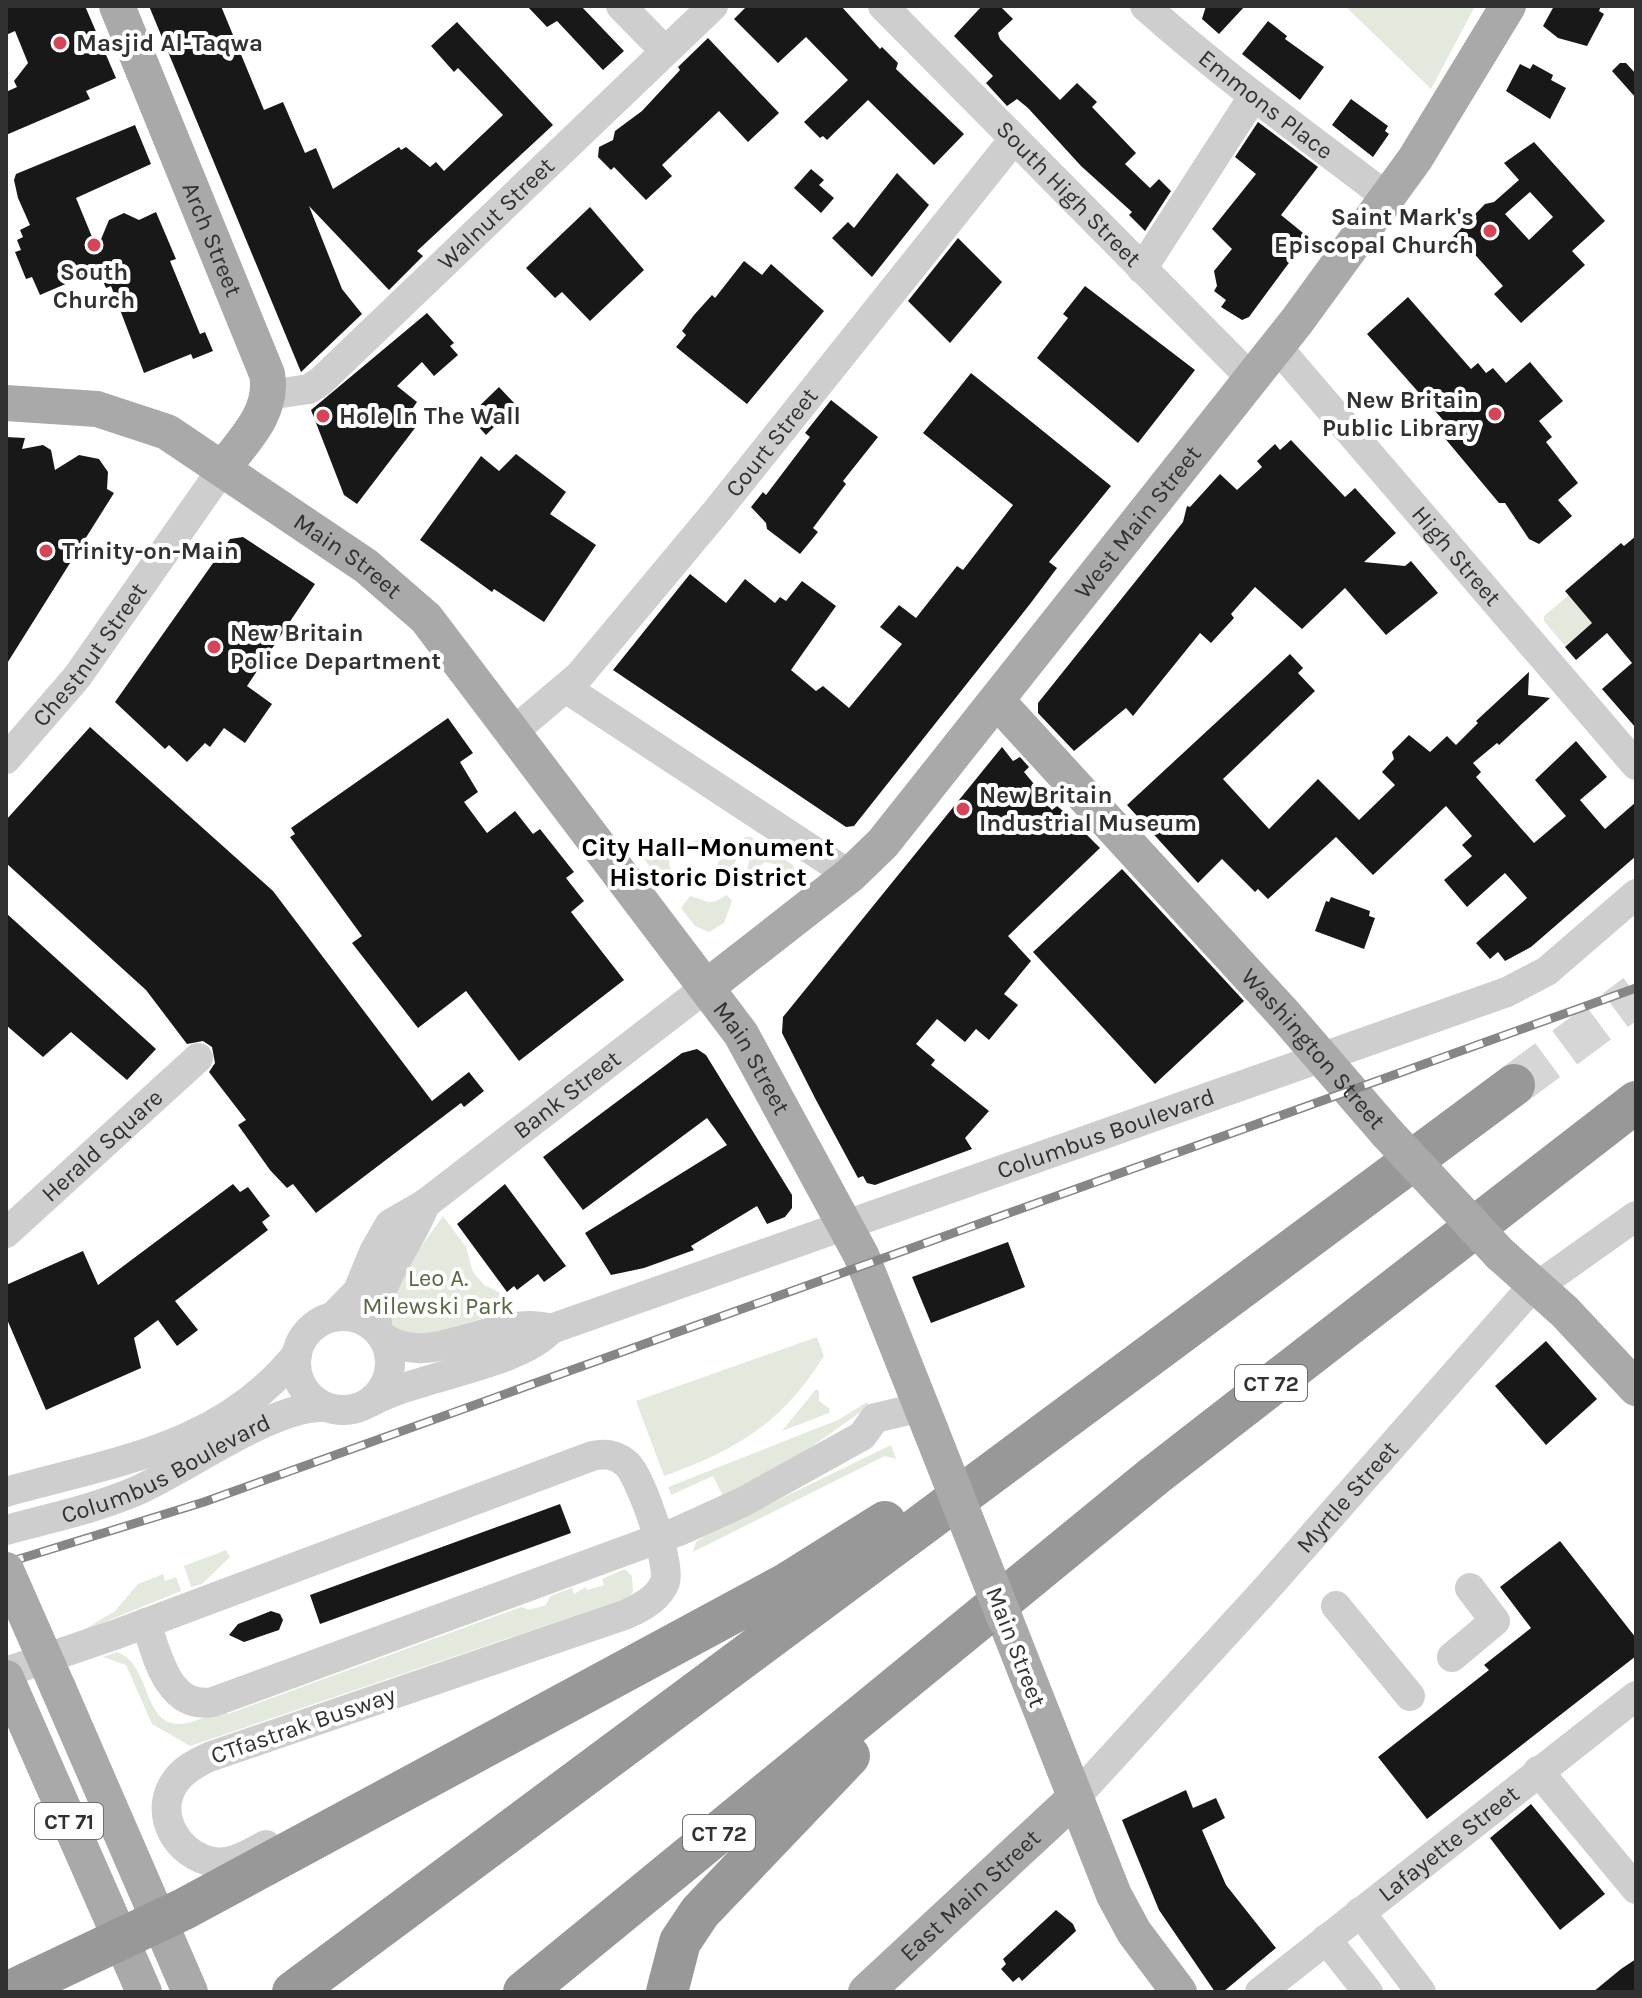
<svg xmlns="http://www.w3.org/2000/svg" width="1642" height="1998" viewBox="0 0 1642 1998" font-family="Karla,sans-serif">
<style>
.green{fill:#e4e9dd}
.building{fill:#181818;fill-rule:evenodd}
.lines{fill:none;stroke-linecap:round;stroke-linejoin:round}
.highway-tunnel{stroke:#d6d6d6;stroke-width:42;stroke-dasharray:42 21;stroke-linecap:butt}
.minor{stroke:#cecece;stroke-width:30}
.major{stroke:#a9a9a9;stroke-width:36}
.highway{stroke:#989898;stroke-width:42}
.rail-casing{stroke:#868686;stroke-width:9}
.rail{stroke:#fff;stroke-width:6;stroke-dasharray:18;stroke-linecap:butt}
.major-bridge{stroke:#a9a9a9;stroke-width:36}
.poi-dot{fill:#d74357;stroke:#fff;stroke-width:3}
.labels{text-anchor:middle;stroke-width:8;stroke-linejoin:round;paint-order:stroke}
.shield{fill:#fff;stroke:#6f6f6f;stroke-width:2}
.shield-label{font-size:22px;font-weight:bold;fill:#313131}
.poi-label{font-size:24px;font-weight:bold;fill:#313131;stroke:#fff;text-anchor:start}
.street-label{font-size:24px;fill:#313131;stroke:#fff}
.park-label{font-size:24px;fill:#566941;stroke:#fff}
.neighbourhood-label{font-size:26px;font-weight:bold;fill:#000;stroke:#fff}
</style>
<rect width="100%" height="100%" fill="#fff"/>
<path class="green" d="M1345,6H1475L1431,89Z
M1569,595L1592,623L1565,646L1544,621V616Z
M708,834L714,839L724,841L730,848V855L736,860L729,876L717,864L721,858L718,851L705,853L693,842Z
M745,837H751L793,865L794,871L777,873L775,864L765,862L758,868V877L748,883L743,877C752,859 750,860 741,843Z
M670,842L675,846C666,865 668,862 676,881L667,890L639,852Z
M727,895L732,901L724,923L709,932L695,926L681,908L690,896C709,900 706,908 727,895Z
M443,1216L466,1247L473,1272L484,1285L499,1292L508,1311L467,1323L435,1339L394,1330L388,1318L405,1269Z
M817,1337L824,1356C782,1423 737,1450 664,1476L636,1401Z
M816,1389L819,1391V1401L830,1409L829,1413L782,1431Z
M867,1402L869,1406L793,1460L723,1496L713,1476L671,1495L668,1487L838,1420Z
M891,1445L896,1459L885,1456L693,1552L696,1542L706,1535Z
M226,1550L230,1557L202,1584L191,1587L184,1566Z
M625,1569L632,1576L633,1592L627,1598L190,1746L152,1724L126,1665L103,1657L117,1652C152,1665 142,1725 180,1724C193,1724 210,1714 222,1709L228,1714L521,1607L529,1610L546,1605L550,1596L572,1588L574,1594L586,1587L587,1590L604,1585L602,1579Z
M163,1574L165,1581L176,1577L181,1591L82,1631L115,1611L138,1584Z"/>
<path class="building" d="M6,6H85L116,78L86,91L90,99L6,135V92L17,87L14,81L28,63L15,31L6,35Z
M149,6H221L264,110L283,102L305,153L316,148L333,189L399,147L401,150L406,147L430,167L436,162L444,171L503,115L458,68L454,72L431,46L457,22L553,125L417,251L423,256L389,290L309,206L342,289L362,314L301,372Z
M527,6H581L624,51L603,70L557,21L547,27Z
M747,6H841L880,49L882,47L898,63L896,69L964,134L934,165L868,100L827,140L823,136L820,138L804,122L848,80L806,37L778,63L734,19Z
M982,6H1000L1013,19L998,33L1000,39L1060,100L1077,83L1097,102L1092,107L1136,153L1125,164L1150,188L1159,179L1171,191L1145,231L1129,215L1132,212L1081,166L1028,108L1017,99L1007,106L986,83L993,76L954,36Z
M1206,6H1245L1219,34L1202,19Z
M1554,6H1601L1599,11L1604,14L1587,46L1558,38L1543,26Z
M1268,21L1287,36L1285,39L1324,67L1300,100L1242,54Z
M708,38L779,113L748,142L719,111L662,165L672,176L646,200L614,167L611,170L598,157L599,147L613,140L615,131L642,111L680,70L678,67Z
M1620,63H1626L1636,74V98L1612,71Z
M1520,64L1530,69L1533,64L1553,75L1551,80L1566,88L1550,119L1506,91Z
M1351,99L1388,126L1385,131L1389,134L1373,157L1332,125Z
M1258,122L1318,167L1281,215L1308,237L1249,317L1242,320L1221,307L1226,300L1214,291L1217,286L1214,271L1232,249L1212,229L1256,174L1235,157Z
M135,125L151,164L76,198L97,249L109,220L124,213L139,220L156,212L176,259L170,261L200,334L205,332L213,351L193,359L191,354L144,373L111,286L106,288L98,270L40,295L32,277L26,279L15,252L21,250L17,240L23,237L20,230L30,225L18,198L14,180L16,174Z
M1534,142L1605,221L1572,251L1585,265L1521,323L1494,294L1503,286L1470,249L1462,256L1449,241L1485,204L1494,202L1519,180L1504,163ZM1530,192L1553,217L1529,240L1505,214Z
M811,169L824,180L819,185L834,198L821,213L794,188Z
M897,173L929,205L872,277L832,238L848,222L854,228Z
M590,207L644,270L590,321L562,292L555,298L526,268Z
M958,238L1002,282L950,343L908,301Z
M744,261L762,275L771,264L824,311L747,404L676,347L686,335L682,331L694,315L712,295L715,298Z
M1085,286L1195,370L1138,443L1037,358L1068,318L1063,314Z
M1408,297L1471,369L1478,363L1486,373L1493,368L1506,383L1530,362L1563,401L1539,421L1552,437L1546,442L1578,483L1558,500L1572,516L1539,544L1529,539L1505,503H1499L1443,436L1451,429L1367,334Z
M427,313L454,343L450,346L458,355L434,376L422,362L397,386L417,402L408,415L418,424L357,504L344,495L311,410Z
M971,373L1111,486L1049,562L1057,568L1030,604L854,826L846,827L613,670L690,574L726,603L745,579L775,603L780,597L786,601L802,581L836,606L791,670L816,691L823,686L849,708L902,644L880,627L899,605L916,618L957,566L963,570L1013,505L923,433Z
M499,387L516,405L486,435L469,416Z
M831,400L878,437L843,481L846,484L813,528L818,532L800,554L767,529L766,523L751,507L763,492L766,495L810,437L805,433Z
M6,437L25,438L22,449L43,445L51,450L55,470L79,455L99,459L108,472L107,489L114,493L6,665Z
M1291,440L1345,497L1355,488L1396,533L1364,562L1405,566L1411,561L1438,593L1386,635L1345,588L1302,629L1255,587L1231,614L1234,618L1211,643L1200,633L1133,716L1126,708L1074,751L1038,713V703L1183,522L1187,506L1190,507L1220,474L1237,490L1262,467L1257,461L1275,444L1280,450Z
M516,454L566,492L550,514L596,545L544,622L494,589L492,592L420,540L481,456L499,471Z
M1636,536V728L1602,689L1632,663L1607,633L1576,660L1565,647L1592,623L1565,591L1621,543L1624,546Z
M243,537L315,584L247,686L272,704L245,743L224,728L210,747L205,743L187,762L169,745L165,749L115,702L230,539Z
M1290,654L1303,668L1298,673L1315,691L1223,779L1269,829L1318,779L1359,820L1395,785L1382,772L1394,759L1392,752L1409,735L1430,752L1447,736L1456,745L1478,723L1476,721L1529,672L1528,695L1550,698L1499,745L1497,743L1473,763L1481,772L1476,777L1534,843L1566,816L1535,780L1576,741L1607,777L1580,800L1605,829L1636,802V856L1531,947L1505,961L1498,952L1490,959L1476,943L1527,898L1505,873L1467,907L1444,880L1472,856L1462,845L1472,836L1446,806L1373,875L1336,837L1268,899L1258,889L1255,892L1222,859L1198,883L1127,805Z
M448,718L473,753L460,762L478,792L464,802L487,833L515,811L533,834L540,829L574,872L566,878L584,901L571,912L624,980L519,1061L466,991L418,1028L352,943L362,936L290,837L295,834L291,828Z
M90,727L273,891L432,1101L469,1072L484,1091L464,1107L461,1103L316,1213L293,1184L287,1188L270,1170L238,1125L246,1120L209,1072L215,1063L212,1047L203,1041L187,1044L146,990L6,863V820Z
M1002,747L1013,761L1020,757L1029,767L1024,772L1034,784L1031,787L1052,810L1057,806L1062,810L1100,848L1008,936L1031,961L1004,994L1018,1005L989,1040L976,1029L965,1042L937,1019L916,1044L935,1060L931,1065L989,1111L965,1138L972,1149L875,1185L867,1183L863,1176L858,1178L816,1100L782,1033L783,1017Z
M1122,869L1244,1001L1155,1084L1033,952Z
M1331,897L1370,911L1369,916L1375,918L1364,949L1315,931L1326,901L1329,902Z
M6,913L156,1049L127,1080L71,1032L43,1057L6,1025Z
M697,1049L706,1055L792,1195V1208L785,1217L767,1224L757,1206L691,1246L694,1250L644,1268L611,1275L585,1233L727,1145L707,1118L583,1210L543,1157L682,1053Z
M233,1184L240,1192L248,1187L270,1216L262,1222L268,1230L175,1301L198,1330L177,1346L158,1320L134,1338L141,1368L46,1410L6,1317V1285L83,1251L98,1285Z
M505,1184L566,1266L544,1282L538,1274L517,1290L514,1286L507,1292L457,1224Z
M1008,1242L1025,1287L931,1323L912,1277Z
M1546,1341L1597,1399L1546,1445L1495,1386Z
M560,1504L571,1533L320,1624L310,1595Z
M1560,1541L1636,1638V1656L1427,1819L1378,1757L1489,1670L1484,1665L1531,1628L1500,1587Z
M271,1611L280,1614L283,1620L279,1630L244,1642L229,1635L238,1624Z
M1186,1790L1193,1808L1216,1798L1225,1818L1202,1830L1226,1885L1276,1948L1223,1992H1215L1159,1910L1122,1820Z
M1531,1804L1605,1894L1560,1930L1490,1838Z
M1056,1910L1073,1924L1076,1931L1022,1981L1019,1977L1013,1982L1001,1969L1006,1964L1003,1959Z
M1636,1959V1992H1593L1621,1969Z"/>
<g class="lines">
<path class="highway-tunnel" d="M1514,1085L1636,995"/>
<g class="minor">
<path d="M621,6L665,51"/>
<path id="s1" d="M883,6L1253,380"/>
<path id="s2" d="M1145,6C1222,75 1306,135 1388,198"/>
<path d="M1142,269L1253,97"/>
<path id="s3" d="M1278,348L1636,765"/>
<path id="s4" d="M268,395L309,389L321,381L713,6"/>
<path d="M567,689L850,875"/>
<path id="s5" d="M514,731L579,676L716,512L1014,139"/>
<path id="s6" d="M6,759L77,677L223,468"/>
<path id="s7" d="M6,1233L198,1058"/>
<circle cx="343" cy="1363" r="47"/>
<path id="s8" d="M333,1317L358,1291L374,1252L390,1224L425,1204L708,986"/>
<path d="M378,1330C368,1290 412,1242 425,1204"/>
<path d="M384,1338C435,1371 495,1312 551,1329"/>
<path id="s9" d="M371,1402C417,1376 520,1365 551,1329L1507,992L1547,971L1636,894"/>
<path d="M6,1492C116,1461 222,1448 297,1354"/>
<path id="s10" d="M6,1530C50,1518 94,1509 136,1491C187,1469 274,1404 325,1407"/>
<path d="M1336,1606L1410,1696"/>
<path d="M146,1623C157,1655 168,1710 213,1702L679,1531L743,1502L862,1436L875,1418L922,1407"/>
<path d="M1452,1657L1495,1621L1470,1588"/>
<path d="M6,1672L117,1634L592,1456C605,1453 616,1454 627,1464C641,1478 671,1564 665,1582C659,1598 642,1607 627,1614L209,1757C196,1763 183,1770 175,1782C153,1814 177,1856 214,1862C232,1865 250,1853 266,1845"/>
<path d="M1538,1771L1636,1889"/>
<path id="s11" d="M1075,1798L1267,1588L1525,1295L1636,1216"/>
<path d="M1360,1912L1421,1992"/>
<path d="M1326,1939L1368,1992"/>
<path id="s12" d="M1260,1992L1636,1696"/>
</g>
<g class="major">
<path id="s13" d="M117,6L267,374C274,412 244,440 223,468"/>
<path id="s14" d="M6,403L97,409L167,432L366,566L426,618L741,1034L861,1255L931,1431"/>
<path id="s15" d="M997,701L1285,1015L1387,1133"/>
<path id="s16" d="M708,986L850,875L883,843L1297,321L1415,159L1508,6"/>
<path d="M1500,1254L1565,1312L1636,1388"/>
<path d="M1005,1619L1114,1895L1134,1932L1179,1992"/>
<path d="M6,1678L144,1992"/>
<path d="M58,1688L190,1992"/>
<path id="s17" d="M866,1992L1075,1798"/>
</g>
<path class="highway" d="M9,1992L184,1909L786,1584L885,1522
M293,1992L1514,1085
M524,1992L1154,1476L1636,1102
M667,1992L680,1942L700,1912L849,1756"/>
<defs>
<path id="rail" d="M6,1563L204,1502L1636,988"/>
</defs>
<use href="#rail" class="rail-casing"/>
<use href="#rail" class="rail"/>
<path class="major-bridge" d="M1387,1133L1500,1254
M931,1431L1005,1619
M6,1570L58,1688"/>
</g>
<g class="poi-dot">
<circle cx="60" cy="43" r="8"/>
<circle cx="1490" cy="231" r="8"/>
<circle cx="94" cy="245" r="8"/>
<circle cx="1495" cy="414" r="8"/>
<circle cx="323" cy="416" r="8"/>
<circle cx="46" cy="551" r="8"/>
<circle cx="214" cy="647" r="8"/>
<circle cx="963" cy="809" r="8"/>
</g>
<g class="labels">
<g class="shield">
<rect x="1235" y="1365" width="72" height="36" rx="6"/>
<rect x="35" y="1803" width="68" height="36" rx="6"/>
<rect x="683" y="1815" width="72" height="36" rx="6"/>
</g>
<g class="shield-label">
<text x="1271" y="1391">CT 72</text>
<text x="69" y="1829">CT 71</text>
<text x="719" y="1841">CT 72</text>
</g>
<g class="poi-label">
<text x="76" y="51">Masjid Al-Taqwa</text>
<text x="1474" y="225" text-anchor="end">Saint Mark's<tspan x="1474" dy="28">Episcopal Church</tspan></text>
<text x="94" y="280" text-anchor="middle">South<tspan x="94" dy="28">Church</tspan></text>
<text x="1479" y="408" text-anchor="end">New Britain<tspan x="1479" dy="28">Public Library</tspan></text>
<text x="339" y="424">Hole In The Wall</text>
<text x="62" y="559">Trinity-on-Main</text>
<text x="230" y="641">New Britain<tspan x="230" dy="28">Police Department</tspan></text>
<text x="979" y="803">New Britain<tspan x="979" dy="28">Industrial Museum</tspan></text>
</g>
<g class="street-label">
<text dy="8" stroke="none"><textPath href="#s2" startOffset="156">Emmons Place</textPath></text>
<text dy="8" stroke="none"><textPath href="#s1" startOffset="264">South High Street</textPath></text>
<text dy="8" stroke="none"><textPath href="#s4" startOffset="298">Walnut Street</textPath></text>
<text dy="8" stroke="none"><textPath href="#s13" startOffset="252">Arch Street</textPath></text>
<text dy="8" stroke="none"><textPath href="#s5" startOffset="388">Court Street</textPath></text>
<text dy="8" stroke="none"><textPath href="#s16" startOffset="636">West Main Street</textPath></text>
<text dy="8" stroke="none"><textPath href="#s14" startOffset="384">Main Street</textPath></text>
<text dy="8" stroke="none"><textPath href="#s3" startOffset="274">High Street</textPath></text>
<text dy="8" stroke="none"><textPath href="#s6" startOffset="134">Chestnut Street</textPath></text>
<text dy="8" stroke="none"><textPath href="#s15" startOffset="470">Washington Street</textPath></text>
<text dy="8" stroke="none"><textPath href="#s14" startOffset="1032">Main Street</textPath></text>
<text dy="8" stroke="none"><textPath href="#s8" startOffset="330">Bank Street</textPath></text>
<text dy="8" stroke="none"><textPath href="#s9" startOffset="784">Columbus Boulevard</textPath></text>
<text dy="8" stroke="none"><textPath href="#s7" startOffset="130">Herald Square</textPath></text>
<text dy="8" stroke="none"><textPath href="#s10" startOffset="172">Columbus Boulevard</textPath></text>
<text dy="8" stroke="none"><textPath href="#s11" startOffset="406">Myrtle Street</textPath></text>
<text transform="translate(1016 1647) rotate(69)" y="8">Main Street</text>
<text transform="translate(303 1725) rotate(-19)" y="8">CTfastrak Busway</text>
<text dy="8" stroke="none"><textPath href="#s12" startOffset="240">Lafayette Street</textPath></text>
<text dy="8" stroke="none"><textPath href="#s17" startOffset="142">East Main Street</textPath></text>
</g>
<g class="park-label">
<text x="438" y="1286">Leo A.<tspan x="438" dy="28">Milewski Park</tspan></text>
</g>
<g class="neighbourhood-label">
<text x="708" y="856">City Hall–Monument<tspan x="708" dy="30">Historic District</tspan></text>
</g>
</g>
<rect width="1642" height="1998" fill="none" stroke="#313131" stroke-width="16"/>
</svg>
